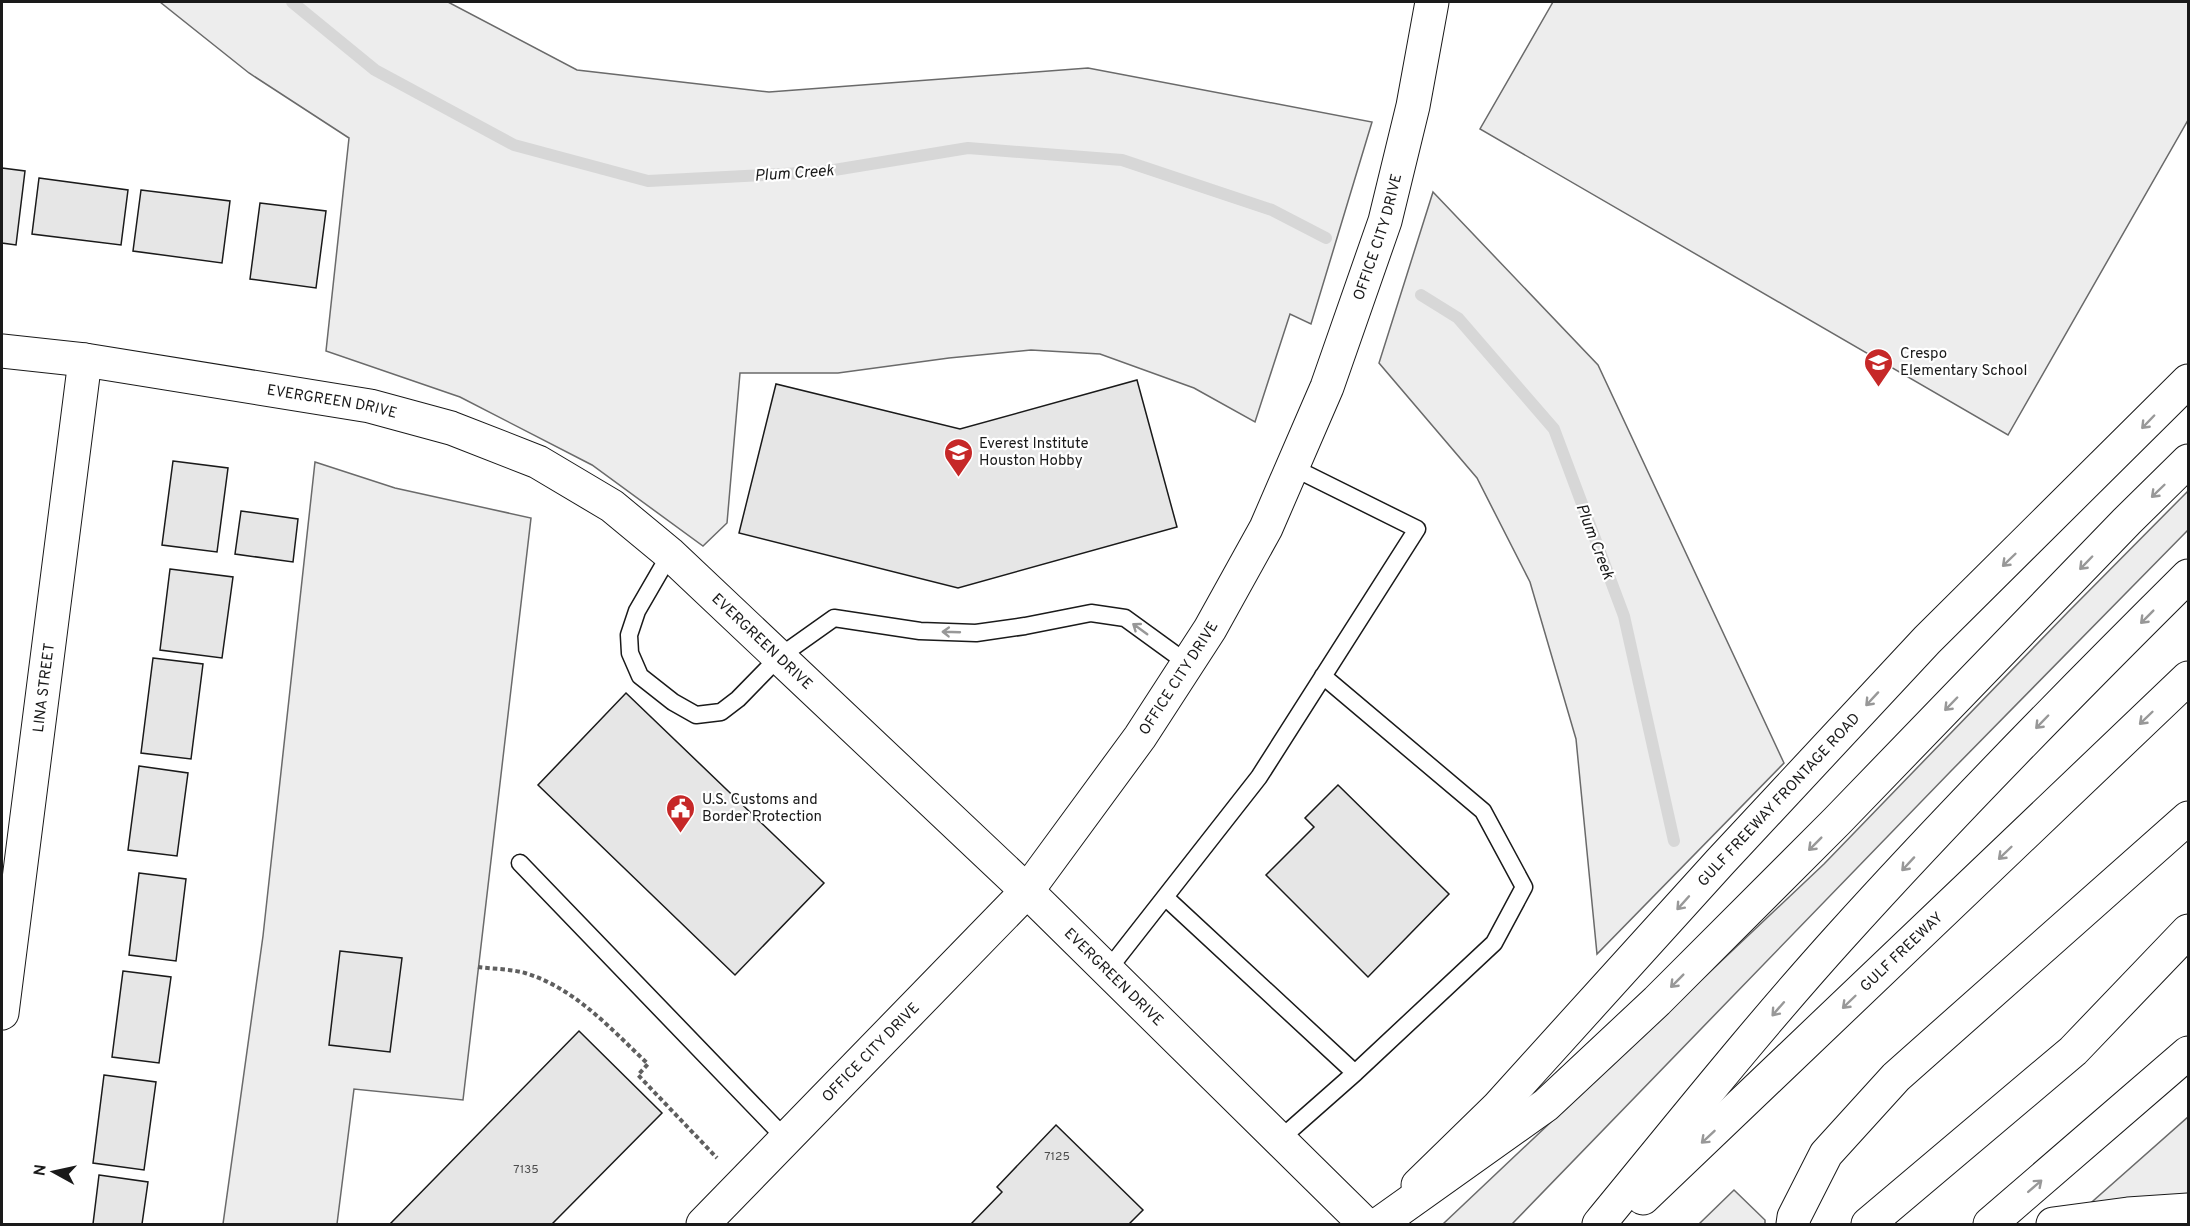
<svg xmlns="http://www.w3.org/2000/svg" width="2190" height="1226" viewBox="0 0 2190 1226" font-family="Overpass,sans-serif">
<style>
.built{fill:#ededed;stroke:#6a6a6a;stroke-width:1.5}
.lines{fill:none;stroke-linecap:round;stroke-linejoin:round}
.stream{stroke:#d7d7d7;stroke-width:12}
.building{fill:#e6e6e6;stroke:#1a1a1a;stroke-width:1.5}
.lane-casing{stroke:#1a1a1a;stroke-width:19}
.street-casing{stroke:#1a1a1a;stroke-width:35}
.secondary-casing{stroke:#1a1a1a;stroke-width:35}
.highway-casing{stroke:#1a1a1a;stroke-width:35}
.path{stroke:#5f5f5f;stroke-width:4;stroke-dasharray:4.5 3;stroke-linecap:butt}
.lane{stroke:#fff;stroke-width:16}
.street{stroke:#fff;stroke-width:33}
.secondary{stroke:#fff;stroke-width:33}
.highway{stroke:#fff;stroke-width:33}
.oneway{stroke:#989898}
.labels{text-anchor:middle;stroke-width:4.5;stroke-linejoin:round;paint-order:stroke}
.number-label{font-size:12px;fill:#4d4d4d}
.street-label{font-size:15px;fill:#1a1a1a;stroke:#fff}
.poi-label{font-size:15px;fill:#1a1a1a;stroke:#fff;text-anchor:start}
.water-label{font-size:16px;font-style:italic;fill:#1a1a1a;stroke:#fff}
</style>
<rect width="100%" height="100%" fill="#fff"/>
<path class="built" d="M160,2H448L577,70L769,92L1088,68L1372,122L1311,324L1290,314L1255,422L1194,388L1100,354L1031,350L949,358L838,373H740L727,523L703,546L592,465L460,397L326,351L349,138L249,73Z
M1553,2H2188V120L2008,435L1480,129Z
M1433,192L1598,365L1784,763L1597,954L1576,739L1530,582L1477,478L1379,363Z
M315,462L395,488L531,518L463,1100L354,1089L337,1224H223L263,936Z
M2188,491V530L1951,771L1512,1224H1443L1824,864L2068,612Z
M2188,1117V1224H2067Z
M1734,1190L1765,1220V1224H1699Z"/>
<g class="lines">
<path class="stream" d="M292,2L375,70L514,145L648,181L822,172L968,148L1122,160L1272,210L1326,238
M1421,295L1458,318L1554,429L1624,616L1674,841"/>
</g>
<path class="building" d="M2,168L25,171L16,245L2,243Z
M39,178L128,190L121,245L32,234Z
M141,190L230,201L222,263L133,251Z
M260,203L326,211L316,288L250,279Z
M1137,380L1177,527L958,588L739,533L776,384L960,429Z
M173,461L228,468L217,552L162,545Z
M241,511L298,519L293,562L235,554Z
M170,569L233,577L222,658L160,650Z
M153,658L203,664L191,759L141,753Z
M626,693L824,883L735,975L538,785Z
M139,766L188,773L177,856L128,850Z
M1338,785L1449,894L1368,977L1266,875L1314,827L1305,818Z
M139,873L186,879L176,961L129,955Z
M340,951L402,958L390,1052L329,1045Z
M123,971L171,977L159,1063L112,1057Z
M579,1031L662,1113L552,1224H390Z
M104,1075L156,1082L144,1170L93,1163Z
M1056,1125L1143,1210L1129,1224H971L1002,1192L997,1187Z
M99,1175L148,1182L142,1224H93Z"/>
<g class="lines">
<defs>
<path id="lane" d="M670,554L637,611L629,635L630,653L640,676L673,702L696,715L721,712L738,699L779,657L834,618L920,631L976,633L1025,626L1091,613L1125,618L1187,663
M1323,676L1483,811L1524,887L1494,943L1355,1073
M520,863L786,1139
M1165,897L1355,1073L1279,1140
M1107,971L1259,777L1417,529L1292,467"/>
<g id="street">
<path id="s1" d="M2,351L85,360L370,406L451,428L538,462L612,506L670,554L1027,891L1365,1224"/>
<path id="s2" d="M2,1013L85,360"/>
</g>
<g id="secondary">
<path id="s3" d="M1418,1185L1498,1107L1720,862L1927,640L2188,381"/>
<path id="s4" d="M703,1224L1027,891L1140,737L1210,629L1266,528L1327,387L1385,221L1413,106L1432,2"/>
</g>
<g id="highway">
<path id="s5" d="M1643,1198L2188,678"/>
<path d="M1379,1224L1546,1105L1657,1001L1837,821L2127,521L2188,461"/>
<path d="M1599,1224C1678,1128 1756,1030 1840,937C1952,813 2070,693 2188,576"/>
<path d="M1793,1224L1794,1217L1826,1154L1896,1077L2188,818"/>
<path d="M1868,1224L2073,1051L2188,931"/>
<path d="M1990,1224L2188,1053"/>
<path d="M2053,1224L2128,1214L2188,1210"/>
</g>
</defs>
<use href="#lane" class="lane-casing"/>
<use href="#street" class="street-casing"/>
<use href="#secondary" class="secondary-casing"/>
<use href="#highway" class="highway-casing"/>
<path class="path" d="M478,967C493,969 511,969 525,973C575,988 611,1029 648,1064L638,1075L717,1158"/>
<use href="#lane" class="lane"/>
<use href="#street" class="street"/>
<use href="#secondary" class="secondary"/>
<use href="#highway" class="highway"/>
</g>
<defs><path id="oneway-shaft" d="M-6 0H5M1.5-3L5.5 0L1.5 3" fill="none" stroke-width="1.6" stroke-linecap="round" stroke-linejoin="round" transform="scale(1.5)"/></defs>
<g class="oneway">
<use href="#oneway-shaft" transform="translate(2148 422) rotate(134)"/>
<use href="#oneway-shaft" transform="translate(2158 491) rotate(136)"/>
<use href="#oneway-shaft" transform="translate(2009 560) rotate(136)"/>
<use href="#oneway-shaft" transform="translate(2086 563) rotate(134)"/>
<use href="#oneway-shaft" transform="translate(2147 617) rotate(135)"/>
<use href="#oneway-shaft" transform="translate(1140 629) rotate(-144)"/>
<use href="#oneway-shaft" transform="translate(951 632) rotate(-178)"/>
<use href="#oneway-shaft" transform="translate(1872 699) rotate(133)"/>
<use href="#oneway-shaft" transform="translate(1951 704) rotate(134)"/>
<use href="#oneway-shaft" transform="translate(2146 718) rotate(136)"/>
<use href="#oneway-shaft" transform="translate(2042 722) rotate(134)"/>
<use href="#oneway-shaft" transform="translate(1815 844) rotate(135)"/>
<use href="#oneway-shaft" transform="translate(2005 853) rotate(136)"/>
<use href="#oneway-shaft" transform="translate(1908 864) rotate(133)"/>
<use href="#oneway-shaft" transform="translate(1683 903) rotate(132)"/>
<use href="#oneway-shaft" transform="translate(1677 981) rotate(135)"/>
<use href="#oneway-shaft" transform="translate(1849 1002) rotate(136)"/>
<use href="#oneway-shaft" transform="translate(1778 1009) rotate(131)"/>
<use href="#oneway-shaft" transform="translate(1708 1137) rotate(137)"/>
<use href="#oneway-shaft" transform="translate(2035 1186) rotate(-41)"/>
</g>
<defs>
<symbol id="school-pin" viewBox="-11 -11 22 30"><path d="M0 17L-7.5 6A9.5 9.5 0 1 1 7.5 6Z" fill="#c62828" stroke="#fff"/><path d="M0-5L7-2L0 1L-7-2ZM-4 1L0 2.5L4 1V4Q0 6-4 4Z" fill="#fff"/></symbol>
<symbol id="university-pin" viewBox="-11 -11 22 30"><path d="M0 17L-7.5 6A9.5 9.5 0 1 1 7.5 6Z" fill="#c62828" stroke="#fff"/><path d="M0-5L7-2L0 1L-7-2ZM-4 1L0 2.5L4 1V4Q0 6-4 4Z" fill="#fff"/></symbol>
<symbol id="civic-pin" viewBox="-11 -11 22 30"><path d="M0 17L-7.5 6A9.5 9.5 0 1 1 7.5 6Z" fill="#c62828" stroke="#fff"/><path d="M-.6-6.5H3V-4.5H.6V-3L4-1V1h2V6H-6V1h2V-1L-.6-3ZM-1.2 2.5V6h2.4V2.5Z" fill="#fff"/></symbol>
</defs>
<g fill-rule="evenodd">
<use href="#school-pin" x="1862" y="346" width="33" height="45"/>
<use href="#university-pin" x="942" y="436" width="33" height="45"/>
<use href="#civic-pin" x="664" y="792" width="33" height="45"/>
</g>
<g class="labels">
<g class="number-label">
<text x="1057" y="1160">7125</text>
<text x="526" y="1173">7135</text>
</g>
<g class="street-label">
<text dy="5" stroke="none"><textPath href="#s4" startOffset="1212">OFFICE CITY DRIVE</textPath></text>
<text dy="5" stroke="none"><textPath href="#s1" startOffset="334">EVERGREEN DRIVE</textPath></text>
<text dy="5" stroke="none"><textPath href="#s1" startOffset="838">EVERGREEN DRIVE</textPath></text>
<text dy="5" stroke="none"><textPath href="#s4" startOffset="726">OFFICE CITY DRIVE</textPath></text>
<text dy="5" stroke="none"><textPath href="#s2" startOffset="328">LINA STREET</textPath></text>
<text dy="5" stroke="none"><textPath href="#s3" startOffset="528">GULF FREEWAY FRONTAGE ROAD</textPath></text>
<text dy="5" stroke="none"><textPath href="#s5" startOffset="357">GULF FREEWAY</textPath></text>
<text dy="5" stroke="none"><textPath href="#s1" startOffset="1324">EVERGREEN DRIVE</textPath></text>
<text dy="5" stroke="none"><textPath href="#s4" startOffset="240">OFFICE CITY DRIVE</textPath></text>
</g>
<g class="poi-label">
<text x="1900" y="358">Crespo<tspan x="1900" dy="17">Elementary School</tspan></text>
<text x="979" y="448">Everest Institute<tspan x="979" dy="17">Houston Hobby</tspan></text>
<text x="702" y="804">U.S. Customs and<tspan x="702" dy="17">Border Protection</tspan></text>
</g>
<g class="water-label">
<text transform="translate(794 172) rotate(-4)" y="6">Plum Creek</text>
<text transform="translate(1596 541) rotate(69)" y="6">Plum Creek</text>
</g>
</g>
<rect width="2190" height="1226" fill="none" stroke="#1a1a1a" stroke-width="6"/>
<g transform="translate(54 1172) rotate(278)" stroke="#ffffff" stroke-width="4.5" paint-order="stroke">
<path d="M0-4.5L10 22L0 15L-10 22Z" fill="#1a1a1a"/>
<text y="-9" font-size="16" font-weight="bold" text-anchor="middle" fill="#1a1a1a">N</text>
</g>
</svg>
